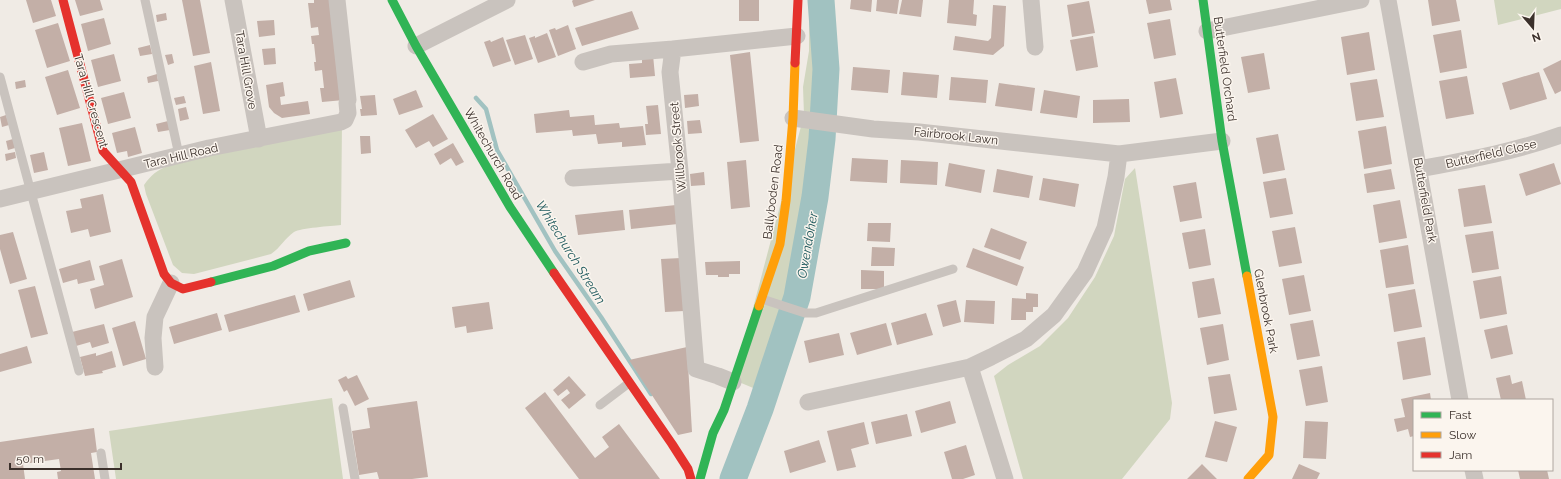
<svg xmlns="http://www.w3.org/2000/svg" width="1561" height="479" viewBox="0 0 1561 479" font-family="Raleway,sans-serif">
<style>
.green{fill:#d1d6bf}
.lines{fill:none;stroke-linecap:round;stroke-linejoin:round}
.stream{stroke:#a1c2c1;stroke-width:4.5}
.river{stroke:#a1c2c1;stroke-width:27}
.building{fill:#c3afa7}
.lane{stroke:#c9c3be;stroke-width:9}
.street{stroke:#c9c3be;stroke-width:17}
.fast{stroke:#30b455;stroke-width:9}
.slow{stroke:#ff9f0a;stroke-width:9}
.jam{stroke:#e5322d;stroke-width:9}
.labels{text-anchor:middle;stroke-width:3;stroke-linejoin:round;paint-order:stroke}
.street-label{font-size:12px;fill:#3b302b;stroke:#fbf5ee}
.water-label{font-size:13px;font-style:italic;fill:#1f5a5e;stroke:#fbf5ee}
</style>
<rect width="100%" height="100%" fill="#f0ebe5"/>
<path class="green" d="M809,0H833L826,69L822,139L815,197L797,297L765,393L734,380L804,115L803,87L809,51Z
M1494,0H1561V9L1498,25Z
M342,122L341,225C331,226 301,228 294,232C285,238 280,248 271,254L194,274L182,273L173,265L146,194L144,185C151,175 157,170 168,166Z
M1135,168L1172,403L1170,419L1122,479H1023L994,376L1008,365L1040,346L1068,318L1095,277L1114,236L1125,179Z
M332,398L343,479H116L109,431Z"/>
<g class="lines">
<path class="stream" d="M476,98L486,109L497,150L555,251L601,317L651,394"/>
<path class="river" d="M733,479L760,409L797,297L815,197L822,139L826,69L821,0"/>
</g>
<path class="building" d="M26,0H51L56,16L33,23Z
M75,0H100L103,10L80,16Z
M182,0H200L210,53L193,56Z
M314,0H330L344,100L322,102L320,88H324L322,70L315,71L314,62H316L314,44H312L311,36L319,35L318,27L311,28L308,3H314Z
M573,0H595L574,7L572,1Z
M739,0H759V21H739Z
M851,0H872L871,12L850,9Z
M877,0H899L897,14L876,11Z
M902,0H923L921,17L899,14Z
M949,0H974L973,14L977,15L976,26L947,23Z
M1146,0H1170L1172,10L1149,14Z
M1428,0H1456L1460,21L1432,26Z
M1089,1L1095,33L1072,37L1067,5Z
M993,5L1006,6L1004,46L993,55L953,50L955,36L988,41L991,38Z
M632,11L639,29L582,46L575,28Z
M166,13L167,20L157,22L156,15Z
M104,18L111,44L88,51L81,24Z
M1170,19L1176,55L1154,59L1147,23Z
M274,20L275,35L259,37L257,21Z
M58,23L70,61L47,68L35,30Z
M568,25L576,49L558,56L549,30L555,28L556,30Z
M1461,30L1467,68L1440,73L1433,35Z
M1369,32L1375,70L1347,75L1341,37Z
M547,33L556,57L538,63L529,38L535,36V38Z
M525,35L533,59L515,65L506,40Z
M1093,36L1098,67L1076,71L1070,40Z
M503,37L511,61L493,67L484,42L490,40L491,42Z
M150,45L152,54L140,56L138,48Z
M275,48L276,64L264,65L262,49Z
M750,52L759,141L740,143L730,55Z
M1264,53L1270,89L1248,93L1241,57Z
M114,54L121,81L98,87L91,60Z
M172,54L174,63L168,65L165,55Z
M653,55L655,76L630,78L629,64L642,63V56Z
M1561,60V91L1555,94L1543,69Z
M211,62L220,111L203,114L194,66Z
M853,67L890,70L888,93L851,90Z
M68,70L80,108L57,115L45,77Z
M903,72L939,75L937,98L901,95Z
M1539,72L1547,99L1510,110L1502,83Z
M157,74L158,81L148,83L147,77Z
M1467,76L1474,114L1446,119L1439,81Z
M951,77L988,80L986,103L949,100Z
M1176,78L1183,114L1160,118L1154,82Z
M1377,79L1384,117L1356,121L1350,83Z
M25,80L26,87L16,89L15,82Z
M283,82L285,96L280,97L281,105L308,101L310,114L282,118L274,113L269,107L266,85Z
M999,83L1035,88L1032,111L995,106Z
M416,90L423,107L399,115L393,99Z
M1044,90L1080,96L1077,118L1040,113Z
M124,92L131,118L108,124L101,98Z
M698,94L699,106L685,108L684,95Z
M375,95L377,115L361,116L360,109H362L360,96Z
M184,96L186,103L176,105L174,98Z
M1129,99L1130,122L1093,123V100Z
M658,105L661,134L646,135L645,124H648L646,106Z
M186,107L189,119L180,121L178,109Z
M569,110L570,117L594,115L595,125L619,123L620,128L643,126L646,145L622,147V142L598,144L596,134L573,136L572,130L536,133L534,114Z
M433,114L448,139L433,147L429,141L416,148L405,130Z
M6,115L9,125L2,127L0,117Z
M700,120L702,133L688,134L687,121Z
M168,121L170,130L158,132L156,124Z
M82,123L91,161L68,166L59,128Z
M1386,126L1392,164L1364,169L1358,131Z
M135,127L142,153L128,157L127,151L117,153L112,133Z
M1278,134L1285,170L1263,174L1256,138Z
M360,136H370L371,153L361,154Z
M13,139L15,148L8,150L6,141Z
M453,143L464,162L456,166L451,158L440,165L434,154Z
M15,152L16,158L6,161L5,154Z
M44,152L48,170L34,173L30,155Z
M852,158L888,160L887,183L850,181Z
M746,160L750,207L731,209L727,162Z
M901,160L938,162L937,185L900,183Z
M949,163L985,170L981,193L945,186Z
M1554,163L1561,184L1526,196L1519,174Z
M997,169L1033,176L1029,198L993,192Z
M1391,169L1395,189L1367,193L1364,174Z
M704,172L705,185L691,186L690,174Z
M1043,178L1079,184L1075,207L1039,200Z
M1286,178L1293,214L1270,218L1263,182Z
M1196,182L1202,218L1180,222L1173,186Z
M1485,185L1492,223L1464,227L1458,189Z
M103,194L111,232L90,237L88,229L71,233L66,211L82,208L80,199Z
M1400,200L1407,238L1379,243L1373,205Z
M676,205L678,224L631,229L629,210Z
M623,210L625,230L578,235L575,215Z
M868,223H891L890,242L867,241Z
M1295,227L1302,263L1279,267L1272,231Z
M991,228L1027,242L1020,260L984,247Z
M1205,229L1211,265L1189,269L1182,233Z
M1493,231L1499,269L1472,273L1465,235Z
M13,232L27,279L10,284L0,249V235Z
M1408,245L1414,284L1386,288L1380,250Z
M872,247L895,248L894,266H871Z
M973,248L1024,267L1017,286L966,267Z
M681,258L684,311L665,312L661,259Z
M122,259L133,297L95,309L90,289L104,285L99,266Z
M90,260L95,280L78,284L77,279L63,283L59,269Z
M740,261V274H729V277H718V275H706L705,262Z
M861,270L884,271V289H861Z
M1304,275L1311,311L1289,315L1282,279Z
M1501,276L1507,314L1480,319L1473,281Z
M1214,278L1221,314L1198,318L1192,282Z
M350,280L355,297L308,311L303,294Z
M35,286L48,334L31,338L18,290Z
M1415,289L1422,327L1394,332L1388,294Z
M1026,293L1038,294V307H1033V312H1026V320H1011L1012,298L1026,299Z
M295,295L300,312L229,332L224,315Z
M956,300L961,322L943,327L937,305Z
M966,300L995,301L994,324L964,322Z
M489,302L493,329L467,333L466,326L455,328L452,307Z
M217,313L222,330L174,344L169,327Z
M926,313L933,335L897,345L891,323Z
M1313,320L1320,356L1297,360L1290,324Z
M135,321L146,359L123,366L112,328Z
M886,323L892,345L857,355L850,333Z
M104,324L109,343L92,348L90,342L76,346L72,332Z
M1223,324L1229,360L1207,365L1200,328Z
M1507,325L1513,354L1491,359L1484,330Z
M839,333L844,355L809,363L804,341Z
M1425,337L1431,375L1403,380L1397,342Z
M27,346L32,363L0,372V354Z
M687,347L692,432L678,435L629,360Z
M112,351L116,367L102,371L103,373L85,376L80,357L96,353V356Z
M1322,366L1328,402L1306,406L1299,370Z
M1230,374L1237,410L1214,414L1208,377Z
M357,375L369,399L355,406L347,390L344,392L338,380L346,376L348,379Z
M1510,375L1512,384L1522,381L1526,400H1501L1496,378Z
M569,376L586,395L569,409L561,400L570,393L567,389L558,396L553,390Z
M545,392L595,458L609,447L602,437L619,424L660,479H579L525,408Z
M1430,393L1431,400H1414V436L1410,437L1408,429L1397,432L1394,419L1405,417L1401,399Z
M417,401L428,477L412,479H379L377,472L359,475L352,431L370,428L367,408Z
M950,401L956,423L921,433L915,411Z
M907,414L912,436L876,444L871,422Z
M1215,421L1237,427L1227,462L1205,457Z
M1305,421L1328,422L1326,459L1303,458Z
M864,422L869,444L851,449L856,467L837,471L827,431Z
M94,428L97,452L91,453L95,479H58L57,472L61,471L59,459L23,464L25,479H0V442Z
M819,440L826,462L790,473L784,451Z
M966,445L975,475L963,479H952L944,452Z
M1202,464L1217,479H1187Z
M1299,464L1320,473L1317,479H1292Z
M1518,470H1547L1549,479H1520Z"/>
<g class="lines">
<path class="lane" d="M145,0L179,155
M0,77L79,371
M762,299L805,313H816L953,269
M600,405L629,383
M343,408L355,479
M101,453L105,479"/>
<path class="street" d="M233,0L259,139
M337,0L348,100
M1031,0L1035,47
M1388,0L1460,400
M1207,31L1361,0
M416,46L507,0
M583,62L611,54L673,49
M793,118L873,129L919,132L1119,154L1222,141
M1419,169C1468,160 1514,152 1561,135
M573,178L680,171
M0,199L209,148L341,122L345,120L348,113L347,103
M155,367L153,338L155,317L171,283
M970,367L1005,479
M733,382L718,376L696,369L680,171L670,72L673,49L797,36
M808,402L970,367L991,357L1026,339L1054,315L1085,272L1105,228L1116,177L1119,154
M1473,470L1475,479"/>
<path class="fast" d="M392,0L416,46L510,207L554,273
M1203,0L1222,141L1247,276
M211,282L273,266L309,251L346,243
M700,479L713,433L724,410L759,306"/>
<path class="slow" d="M1247,276L1273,417L1269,455L1248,479
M759,306L780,244L786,201L793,118L795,63"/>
<path class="jam" d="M63,0L103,151L131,182L164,274L171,283L183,289L211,282
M795,63L798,0
M554,273L672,444L688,469L691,479"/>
</g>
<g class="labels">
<g class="street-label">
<text transform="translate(1225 69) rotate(82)" y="4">Butterfield Orchard</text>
<text transform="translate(246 70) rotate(80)" y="4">Tara Hill Grove</text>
<text transform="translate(91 101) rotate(74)" y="4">Tara Hill Crescent</text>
<text transform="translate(956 136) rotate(6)" y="4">Fairbrook Lawn</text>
<text transform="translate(678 147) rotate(-95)" y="4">Willbrook Street</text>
<text transform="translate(493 154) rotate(60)" y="4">Whitechurch Road</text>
<text transform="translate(1491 154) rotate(-13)" y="4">Butterfield Close</text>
<text transform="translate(181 156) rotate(-13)" y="4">Tara Hill Road</text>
<text transform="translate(773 192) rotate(-83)" y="4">Ballyboden Road</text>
<text transform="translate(1425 200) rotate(80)" y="4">Butterfield Park</text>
<text transform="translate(1266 311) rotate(79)" y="4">Glenbrook Park</text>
</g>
<g class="water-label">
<text transform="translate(807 245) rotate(-80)" y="5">Owendoher</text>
<text transform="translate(571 252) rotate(58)" y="5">Whitechurch Stream</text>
</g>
</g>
<rect x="1413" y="399" width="140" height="72" fill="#fbf5ee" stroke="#aea6a0"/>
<rect x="1421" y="412" width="20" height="6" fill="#30b455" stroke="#aea6a0"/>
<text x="1449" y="419" font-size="12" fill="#3b302b">Fast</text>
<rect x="1421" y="432" width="20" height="6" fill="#ff9f0a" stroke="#aea6a0"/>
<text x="1449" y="439" font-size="12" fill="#3b302b">Slow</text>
<rect x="1421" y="452" width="20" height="6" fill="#e5322d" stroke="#aea6a0"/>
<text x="1449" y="459" font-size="12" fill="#3b302b">Jam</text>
<g transform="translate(1533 28) rotate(161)" stroke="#fbf5ee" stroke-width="3" paint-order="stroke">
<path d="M0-3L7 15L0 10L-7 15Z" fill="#3b302b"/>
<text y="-6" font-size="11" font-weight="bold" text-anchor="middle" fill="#3b302b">N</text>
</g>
<path d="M10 463v6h111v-6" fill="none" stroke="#3b302b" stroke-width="2"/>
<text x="16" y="463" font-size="12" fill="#3b302b" stroke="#fbf5ee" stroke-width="3" paint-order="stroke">50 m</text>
</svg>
